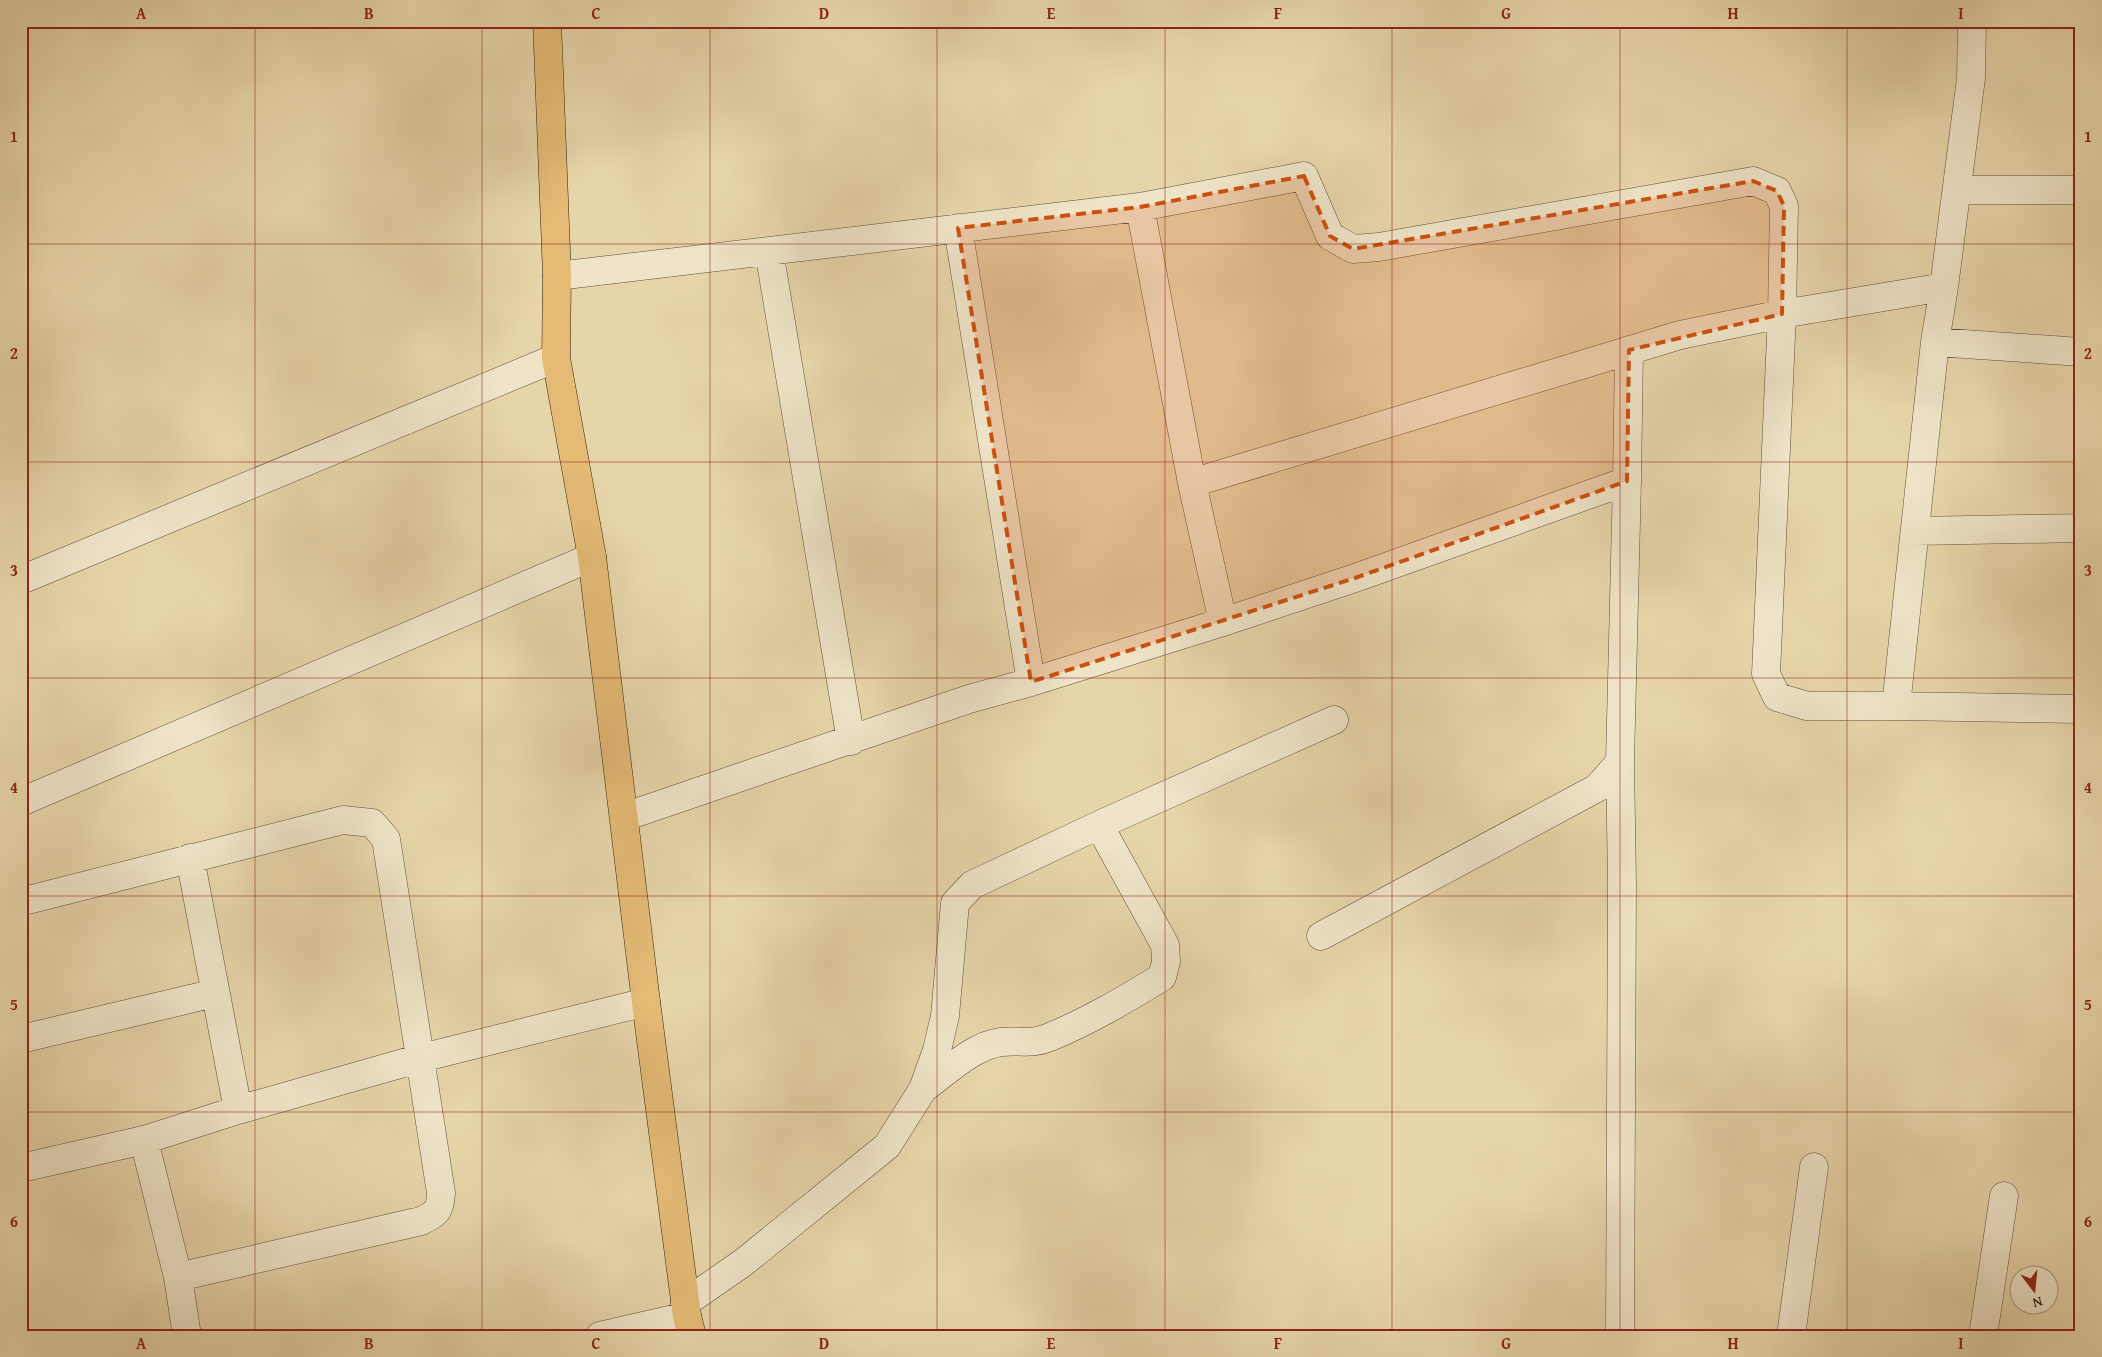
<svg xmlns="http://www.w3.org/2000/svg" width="2102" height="1357" viewBox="0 0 2102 1357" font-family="'Gentium Book Plus',serif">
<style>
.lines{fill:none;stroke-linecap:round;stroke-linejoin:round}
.minor-casing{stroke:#5e4e3c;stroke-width:29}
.major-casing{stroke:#312118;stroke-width:29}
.minor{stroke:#efe4c8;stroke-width:28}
.major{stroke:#e4ba75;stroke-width:28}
.marked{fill:#cd510e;fill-opacity:0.2;stroke:#cd510e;stroke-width:4;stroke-dasharray:10 6;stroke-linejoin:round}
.grid{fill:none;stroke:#8f2418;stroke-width:1;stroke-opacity:0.55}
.neatline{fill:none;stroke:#8f2418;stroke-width:2}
.grid-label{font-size:16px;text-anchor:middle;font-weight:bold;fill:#8f2418}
</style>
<rect width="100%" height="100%" fill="#e7d5aa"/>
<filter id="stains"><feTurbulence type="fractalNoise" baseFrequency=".004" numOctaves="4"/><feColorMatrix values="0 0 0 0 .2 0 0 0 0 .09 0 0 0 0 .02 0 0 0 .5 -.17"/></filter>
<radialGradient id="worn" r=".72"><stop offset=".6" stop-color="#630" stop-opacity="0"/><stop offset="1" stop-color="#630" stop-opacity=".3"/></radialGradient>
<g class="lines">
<defs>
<path id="minor" d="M1972,21L1971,78L1944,287L1935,342L1896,706L2081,709
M1957,190H2081
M1140,207L1192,483L1223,622
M958,228L1031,682
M769,251L851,741
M557,276L1140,207L1304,176L1330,236L1353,249L1379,247L1753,181L1777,191L1784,206L1782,314L1766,674L1777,697L1807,706H1896
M1935,342L2081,352
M1192,483L1680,335L1782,314L1944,287
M1915,531L2081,528
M21,580L556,358
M21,802L592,557
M624,817L969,699L1031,682L1223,622L1355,578L1627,481
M190,858L238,1110
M28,900L343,820L372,823L386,839L441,1193C440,1211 437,1213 421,1221L178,1277
M1321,936L1597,788L1620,762
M21,1039L215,993
M923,1089C945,1073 974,1045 1001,1042C1020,1040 1032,1045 1050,1037C1089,1021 1126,999 1162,977L1166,962L1165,945L1099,825
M144,1140L178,1277L187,1336
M21,1168L144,1140L238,1110L421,1058L646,1002
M685,1303L744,1262L887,1146L923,1089L937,1050L945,1016L955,903L972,885L1099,825L1334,720
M600,1336L687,1316
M1620,1336L1622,883L1620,762L1627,481L1629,350
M1791,1336L1814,1167
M1983,1336L2004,1196"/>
<path id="major" d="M547,21L557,276L556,358L592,557L646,1002L687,1316L692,1336"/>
</defs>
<use href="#minor" class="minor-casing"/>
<use href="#major" class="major-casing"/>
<use href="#minor" class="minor"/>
<use href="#major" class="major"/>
</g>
<path class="marked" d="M1304,176L1330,236L1353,249L1753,181L1777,191L1784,206L1782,314L1629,350L1627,481L1355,578L1031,682L958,228L1140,207Z"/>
<path class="grid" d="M255,21V1336M482,21V1336M710,21V1336M937,21V1336M1165,21V1336M1392,21V1336M1620,21V1336M1847,21V1336M21,244H2081M21,462H2081M21,678H2081M21,896H2081M21,1112H2081"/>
<rect width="2102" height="1357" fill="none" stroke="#e7d5aa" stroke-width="55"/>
<g transform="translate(2034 1290) rotate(164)"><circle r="24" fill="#efe4c8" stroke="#a39682"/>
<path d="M0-4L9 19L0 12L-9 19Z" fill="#8f2418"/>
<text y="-8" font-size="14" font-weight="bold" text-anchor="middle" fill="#312118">N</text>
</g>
<rect x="28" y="28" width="2046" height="1302" class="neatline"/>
<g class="grid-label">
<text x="141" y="19">A</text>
<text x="369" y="19">B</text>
<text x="596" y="19">C</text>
<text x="824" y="19">D</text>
<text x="1051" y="19">E</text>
<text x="1278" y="19">F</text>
<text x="1506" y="19">G</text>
<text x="1733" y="19">H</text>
<text x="1961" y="19">I</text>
<text x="14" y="142">1</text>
<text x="2088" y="142">1</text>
<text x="14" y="359">2</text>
<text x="2088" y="359">2</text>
<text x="14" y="576">3</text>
<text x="2088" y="576">3</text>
<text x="14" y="793">4</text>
<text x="2088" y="793">4</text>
<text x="14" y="1010">5</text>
<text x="2088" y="1010">5</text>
<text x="14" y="1227">6</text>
<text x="2088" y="1227">6</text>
<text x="141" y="1349">A</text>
<text x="369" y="1349">B</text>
<text x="596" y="1349">C</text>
<text x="824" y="1349">D</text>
<text x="1051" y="1349">E</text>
<text x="1278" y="1349">F</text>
<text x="1506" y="1349">G</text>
<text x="1733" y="1349">H</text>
<text x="1961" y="1349">I</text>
</g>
<rect width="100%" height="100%" filter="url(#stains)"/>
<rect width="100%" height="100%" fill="url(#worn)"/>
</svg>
